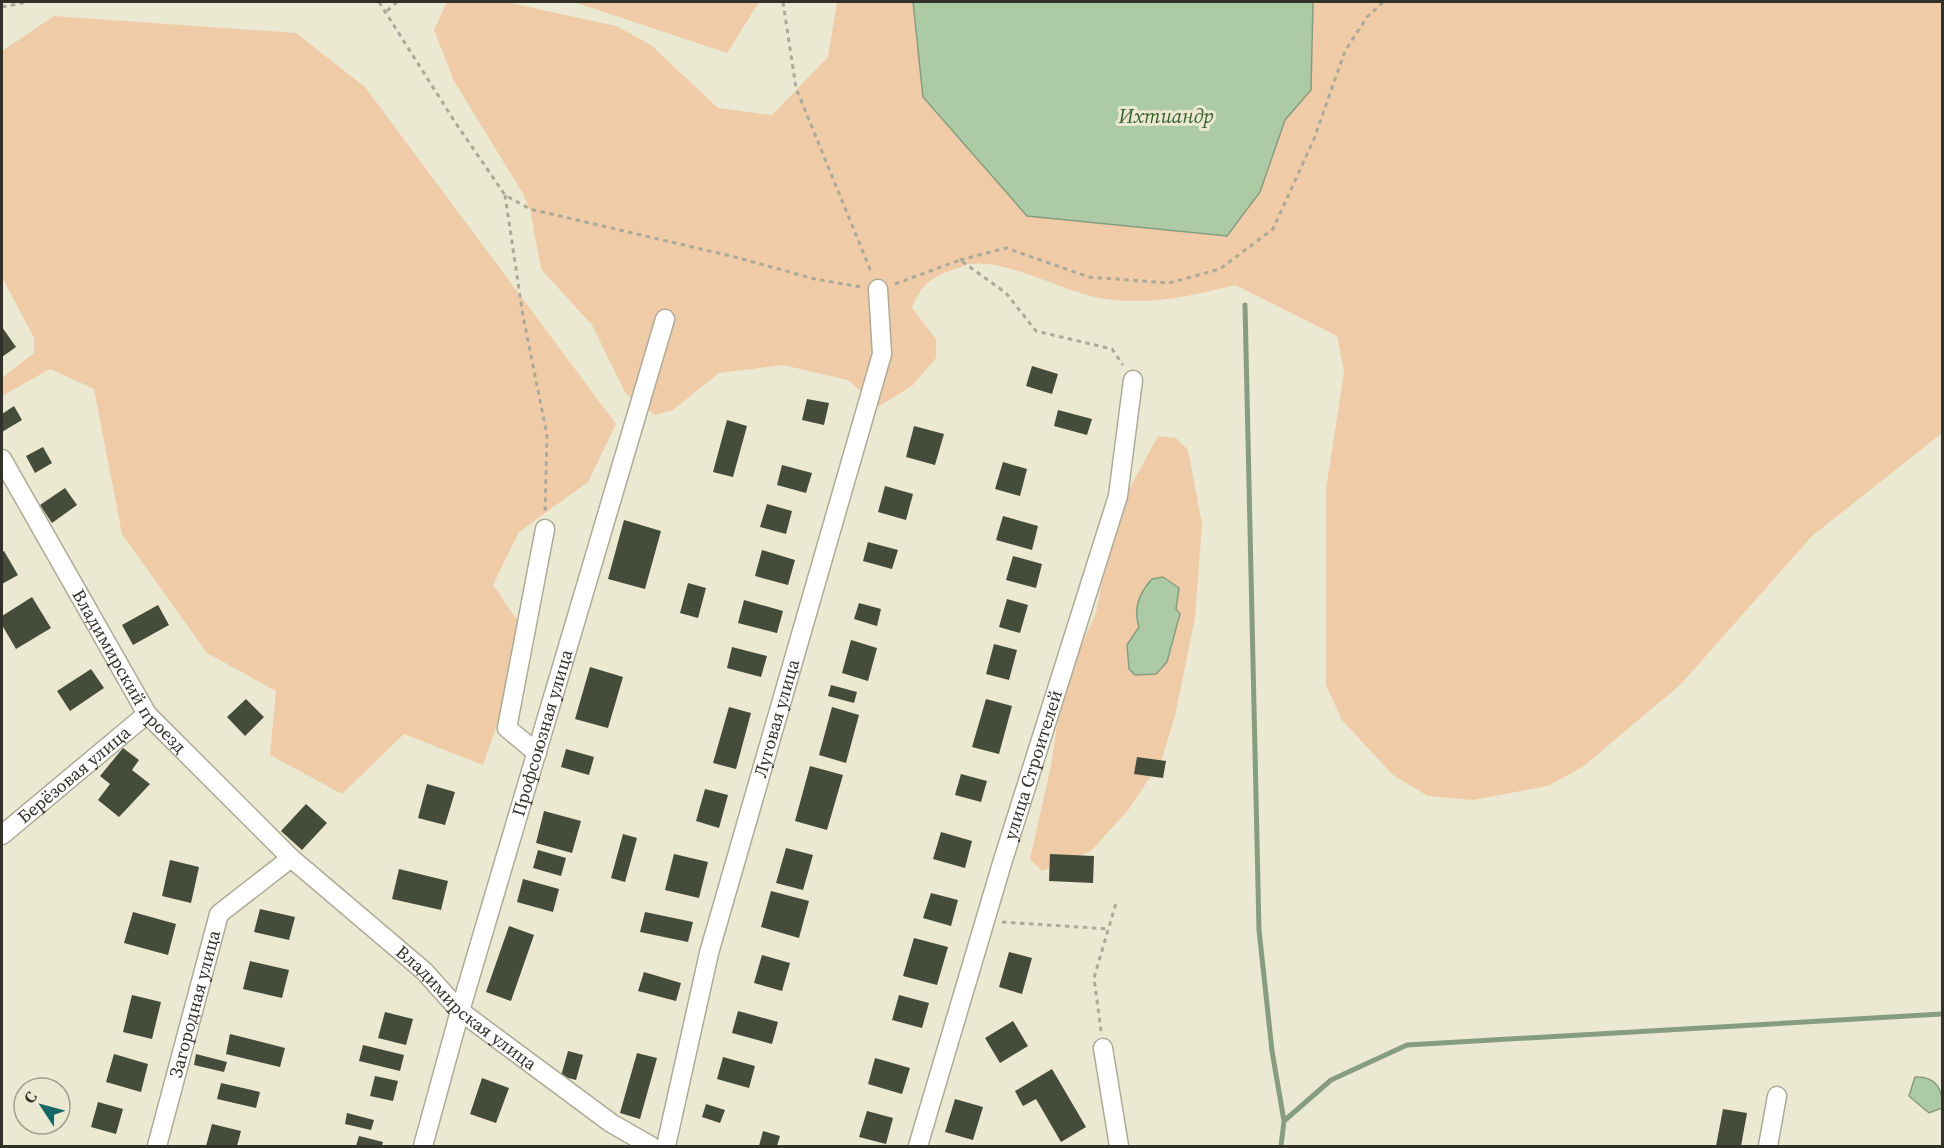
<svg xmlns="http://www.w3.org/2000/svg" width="1944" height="1148" viewBox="0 0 1944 1148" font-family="'Source Serif 4',serif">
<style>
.green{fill:#f0cba8}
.water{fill:#accba5;stroke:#879d80;stroke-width:1.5}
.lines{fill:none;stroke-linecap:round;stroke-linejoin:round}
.stream{stroke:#879d80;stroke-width:5}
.building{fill:#464c3a}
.minor-casing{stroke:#adab96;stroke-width:21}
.path{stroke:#abaa98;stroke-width:3;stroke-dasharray:4.5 4.5;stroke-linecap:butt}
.minor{stroke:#fff;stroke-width:18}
.labels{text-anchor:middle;stroke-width:6;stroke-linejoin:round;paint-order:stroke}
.street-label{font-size:18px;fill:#323129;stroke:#ebe9d2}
.water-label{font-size:20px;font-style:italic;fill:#37612d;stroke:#ebe9d2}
</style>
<rect width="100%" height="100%" fill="#ebe9d2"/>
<path class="green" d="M447,2H506L616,26L651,45L718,108L772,115L828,57L837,2H913L923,97L1260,192L1285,120L1311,90L1313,2H1942V433L1812,536L1681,684L1584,766L1548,786L1473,800L1428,796L1393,775L1342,720L1326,685V489L1344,372L1337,336L1235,285C1188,297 1148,306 1099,298C1062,291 1006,259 971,264C963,265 956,269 949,271C928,279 920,288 912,308L936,339V358L912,386L878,407L848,380L783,365L719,373L673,410L655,415L626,394L592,325L541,269L530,210L522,192L454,81L434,30Z
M574,2H759L727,53Z
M54,16L296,33L365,87L616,424L588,482L519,532L493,585L528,636L483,765L404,734L342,794L270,755L276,691L207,653L122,534L94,389L50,369L2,396V378L34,353V338L2,277V51Z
M1158,436L1176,438L1188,450L1202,524L1195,618L1175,716L1162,759L1129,809L1091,851L1042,871L1030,859L1051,766L1063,685L1096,613L1114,517Z"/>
<path class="water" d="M913,2H1313L1311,90L1285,120L1260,192L1227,236L1027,216L923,97Z
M1163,577L1179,588L1176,609L1180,614L1167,662L1156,674L1135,675L1129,669L1127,645L1139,627C1133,609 1139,593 1152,579Z
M1915,1077C1937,1076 1943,1090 1942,1108L1929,1113L1909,1096Z"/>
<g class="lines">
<path class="stream" d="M1245,305L1259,930L1272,1051L1284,1121L1281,1146
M1284,1121L1331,1080L1407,1045L1942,1014"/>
</g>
<path class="building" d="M2,327L16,347L2,357Z
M1032,366L1058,374L1052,394L1026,386Z
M807,399L829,403L824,425L802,420Z
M14,406L22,420L2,432V414Z
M1058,410L1092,419L1087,435L1054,426Z
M727,420L747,426L733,477L713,472Z
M914,426L944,434L935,465L906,457Z
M43,447L52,463L35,473L26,456Z
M1003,462L1027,469L1020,496L995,489Z
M782,465L812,473L806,493L777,485Z
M885,486L913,494L906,520L878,512Z
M65,488L77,505L52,523L40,505Z
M767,504L792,511L786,534L760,527Z
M1003,516L1038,526L1032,550L996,540Z
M624,520L661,531L645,589L608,579Z
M868,542L898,550L892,569L863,561Z
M762,550L795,560L788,585L755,576Z
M4,551L18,575L2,584V552Z
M1013,556L1042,564L1036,588L1006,580Z
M688,583L706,588L698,618L680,613Z
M32,597L51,628L16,649L2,625V616Z
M1007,599L1028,605L1020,633L999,627Z
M744,600L783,611L777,633L738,623Z
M859,603L881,609L877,626L854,619Z
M158,605L169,625L133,645L122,625Z
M851,640L877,648L868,681L842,673Z
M994,644L1017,650L1009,680L986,674Z
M732,647L767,656L761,677L727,668Z
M590,667L623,677L608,728L575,719Z
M91,669L104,688L70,711L57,691Z
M831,685L857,692L854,703L828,696Z
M246,699L264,717L245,736L227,717Z
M986,699L1012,706L999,754L972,747Z
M729,707L751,713L736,769L713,763Z
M832,707L859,715L846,763L819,755Z
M123,748L139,760L132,770L150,784L119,817L98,800L110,784L100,776Z
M566,749L594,757L589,775L561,767Z
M1137,757L1166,761L1163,778L1134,774Z
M810,766L843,775L827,830L795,821Z
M961,774L987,781L981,802L955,795Z
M427,784L455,792L445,825L418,818Z
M705,789L728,795L719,828L696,821Z
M306,804L327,823L302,850L281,831Z
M544,811L581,821L572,853L536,843Z
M941,832L972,841L965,868L933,859Z
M623,834L637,838L625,882L611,878Z
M786,848L813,855L803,890L776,883Z
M538,850L566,858L561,876L533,868Z
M674,854L708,862L699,898L665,890Z
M1050,854L1094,856L1093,883L1049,881Z
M170,860L199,867L191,903L162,896Z
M399,869L448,881L441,910L392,899Z
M523,879L559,889L553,912L517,902Z
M771,891L809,901L799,938L761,927Z
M931,893L958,900L951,926L923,918Z
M260,909L295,917L289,940L254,932Z
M133,912L176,924L168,955L124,943Z
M645,912L693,922L688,942L640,932Z
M509,926L534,935L511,1001L486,992Z
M914,938L948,947L937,985L903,976Z
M1009,952L1032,958L1022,994L999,987Z
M762,955L790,963L782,991L754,983Z
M250,961L289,970L282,998L243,989Z
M644,972L681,983L676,1001L638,991Z
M132,995L161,1002L152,1039L123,1032Z
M899,995L929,1003L922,1028L892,1020Z
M738,1011L778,1022L772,1044L732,1033Z
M385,1012L413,1019L406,1045L378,1038Z
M1013,1021L1028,1046L1000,1063L985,1038Z
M230,1034L285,1048L280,1067L226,1054Z
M363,1045L404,1055L400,1071L359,1061Z
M568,1051L583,1055L576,1080L561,1076Z
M637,1053L657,1058L640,1119L620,1113Z
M114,1054L148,1064L141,1092L106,1082Z
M196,1054L227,1062L224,1072L194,1065Z
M723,1057L755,1066L749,1088L717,1079Z
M875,1058L910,1068L902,1094L868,1084Z
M1052,1069L1086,1127L1061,1142L1036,1099L1023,1106L1015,1091Z
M375,1076L398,1081L393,1101L370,1096Z
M482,1078L509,1088L496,1123L470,1114Z
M221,1083L260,1092L256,1108L217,1099Z
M955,1099L983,1107L973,1140L945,1132Z
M98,1102L123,1109L116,1134L91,1127Z
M706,1104L725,1110L720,1123L702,1117Z
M1723,1109L1747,1113L1741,1146H1716Z
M867,1111L893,1118L886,1144L859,1137Z
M347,1113L374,1120L371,1130L345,1124Z
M212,1124L241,1131L237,1146H206Z
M763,1131L780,1136L777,1146H759Z
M359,1136L383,1142L382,1146H356Z"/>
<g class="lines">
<defs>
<g id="minor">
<path id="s1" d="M2,459L147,714L291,858L424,971L460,1011L611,1123L651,1146"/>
<path d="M537,753L507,728L545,529"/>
<path id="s2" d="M2,835L147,714"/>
<path d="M1103,1048L1119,1146"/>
<path id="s3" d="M157,1146L219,914L291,858"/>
<path id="s4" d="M423,1146L460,1011L665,319"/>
<path id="s5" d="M666,1146L709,953L882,354L878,289"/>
<path id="s6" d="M918,1146L1003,860L1118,496L1133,380"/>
<path d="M1768,1146L1777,1096"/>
</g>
</defs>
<use href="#minor" class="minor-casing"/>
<path class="path" d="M379,2L455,122L505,195L530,209L735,257L815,279L862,287
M783,2L796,88L872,274
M2,7L27,2
M387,11L397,2
M505,195L523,316L547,435L545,514
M960,260L1006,248L1089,277L1169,283L1220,269L1273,229L1314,139L1345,51L1367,17L1383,2
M895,284L960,260L1006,293L1036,331L1112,349L1123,365
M1002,922L1109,929
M1101,1031L1094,978L1116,903"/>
<use href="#minor" class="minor"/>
</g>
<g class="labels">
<g class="street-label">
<text dy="6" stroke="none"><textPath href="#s1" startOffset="248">Владимирский проезд</textPath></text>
<text dy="6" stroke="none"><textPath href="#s5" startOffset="442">Луговая улица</textPath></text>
<text dy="6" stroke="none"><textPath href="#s4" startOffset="430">Профсоюзная улица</textPath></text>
<text dy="6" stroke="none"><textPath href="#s6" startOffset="398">улица Строителей</textPath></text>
<text dy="6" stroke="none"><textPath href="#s2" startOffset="94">Берёзовая улица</textPath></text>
<text dy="6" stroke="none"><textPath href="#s3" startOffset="147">Загородная улица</textPath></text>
<text dy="6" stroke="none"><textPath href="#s1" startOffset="728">Владимирская улица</textPath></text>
</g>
<g class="water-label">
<text x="1166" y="123">Ихтиандр</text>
</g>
</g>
<rect width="1944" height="1148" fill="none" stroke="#323129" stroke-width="6"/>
<g transform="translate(42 1106) rotate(306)"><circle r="28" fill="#ebe9d2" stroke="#a19f8e" stroke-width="1.5"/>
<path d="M0-4.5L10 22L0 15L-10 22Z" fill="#186767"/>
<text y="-9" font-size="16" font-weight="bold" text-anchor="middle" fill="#323129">С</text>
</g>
</svg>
